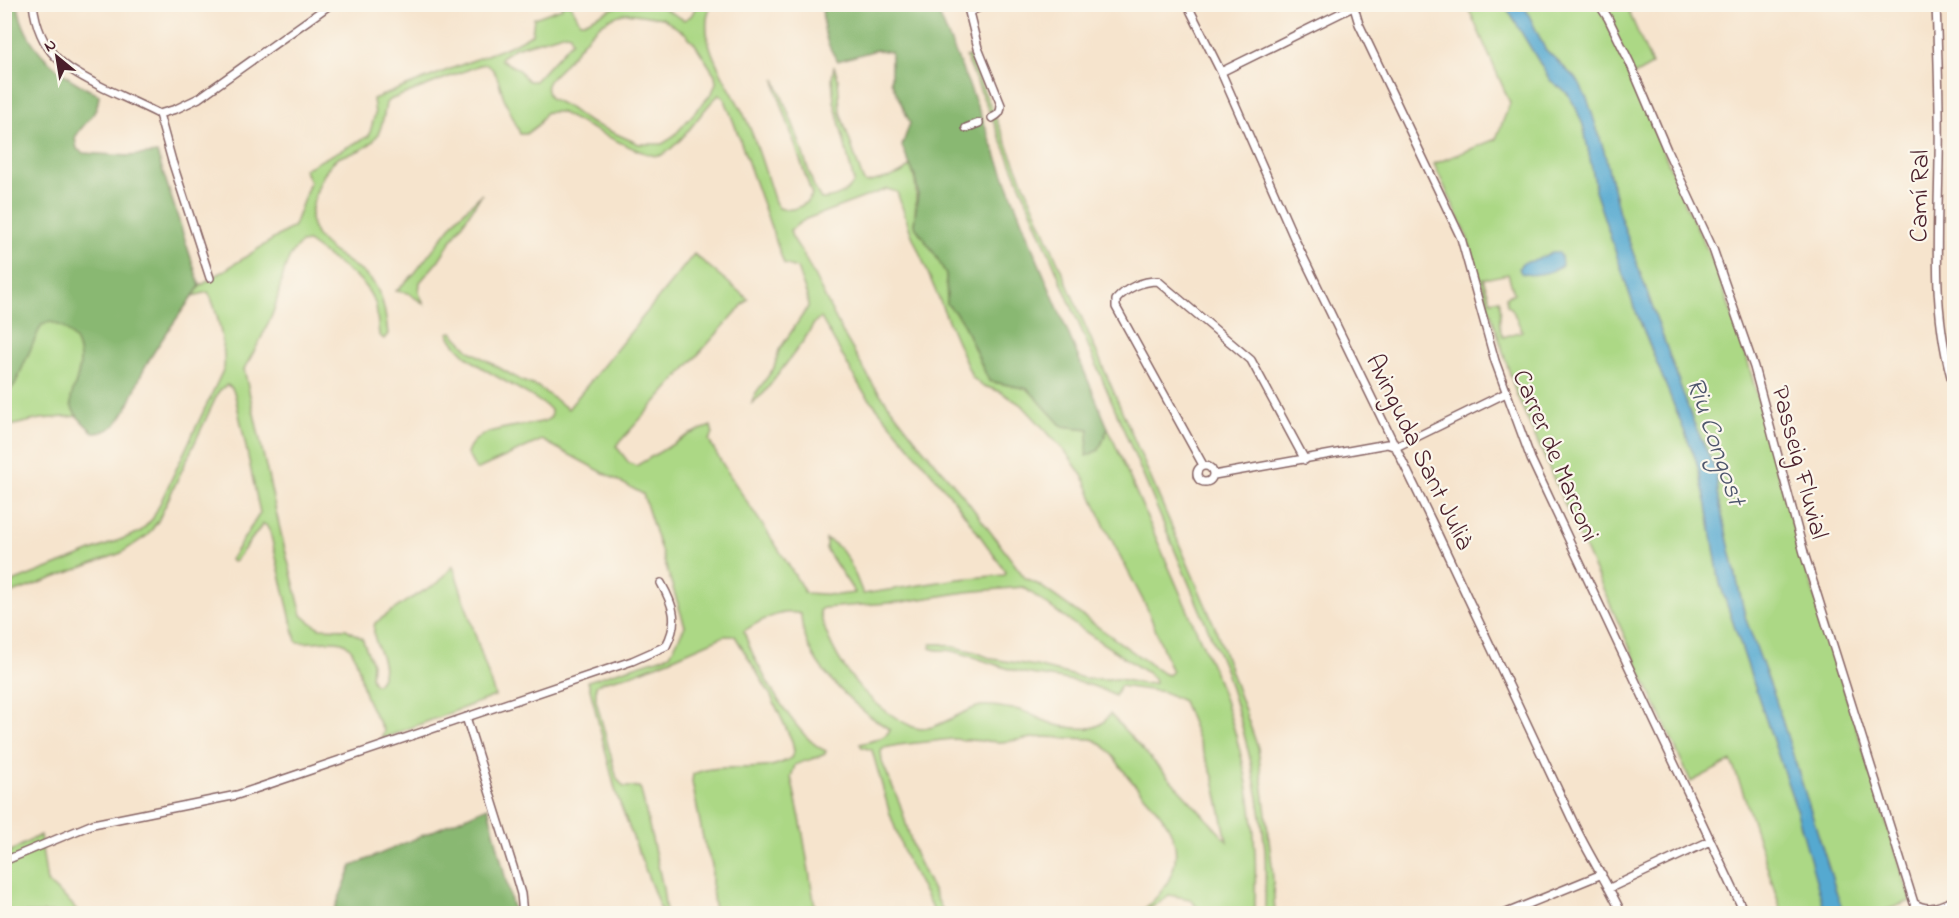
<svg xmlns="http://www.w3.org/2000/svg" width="1959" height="918" viewBox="0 0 1959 918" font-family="'Indie Flower',sans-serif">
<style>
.green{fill:#acd885;stroke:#7b7c58;stroke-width:1.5;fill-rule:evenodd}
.forest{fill:#89b872;stroke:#6a6c4e;stroke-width:1.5}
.water{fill:#55a9d0;stroke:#50647e;stroke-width:1.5}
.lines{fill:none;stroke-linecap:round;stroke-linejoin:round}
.street-casing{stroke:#866464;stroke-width:10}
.street{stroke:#fff;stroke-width:7}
.labels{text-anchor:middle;stroke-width:4.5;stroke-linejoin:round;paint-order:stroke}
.street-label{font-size:26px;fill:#4a1f2b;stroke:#fbf7ec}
.water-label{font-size:27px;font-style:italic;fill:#4e566d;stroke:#fbf7ec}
</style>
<rect width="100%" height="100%" fill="#fbf7ec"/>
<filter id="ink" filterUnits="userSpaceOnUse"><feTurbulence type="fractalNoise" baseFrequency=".0167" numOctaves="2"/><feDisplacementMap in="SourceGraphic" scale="12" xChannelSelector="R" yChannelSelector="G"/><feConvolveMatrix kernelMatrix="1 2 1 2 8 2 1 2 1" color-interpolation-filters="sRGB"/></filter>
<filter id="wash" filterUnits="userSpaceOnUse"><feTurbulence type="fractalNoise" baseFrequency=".008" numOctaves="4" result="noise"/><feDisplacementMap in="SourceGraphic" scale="24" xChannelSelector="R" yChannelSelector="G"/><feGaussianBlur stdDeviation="1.35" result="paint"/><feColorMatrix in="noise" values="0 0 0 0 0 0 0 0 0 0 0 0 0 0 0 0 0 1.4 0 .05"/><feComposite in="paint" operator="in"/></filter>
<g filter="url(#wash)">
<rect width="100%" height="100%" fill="#f6e4cd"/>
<path class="green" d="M561,5H571L580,22H584L620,5H658L684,20L691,16L697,5H711C694,42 731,86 746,119C758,145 766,175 775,202L779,208C792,212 805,207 812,195L777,91L775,79L796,132L814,187L821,199C834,199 848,193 854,182L834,101L832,78L834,66L838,79L840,112L863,180L866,183C880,179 902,177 910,165C919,186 916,203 914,225L934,253L946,274L947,304L961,319L989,381L1028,389L1062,426L1089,429L1087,455L1099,450L1108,428L1215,673C1237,730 1253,792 1255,853C1256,873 1255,893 1255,913H1202L1190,899L1169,895L1144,913H1139C1165,894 1186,863 1170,830C1161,811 1143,795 1130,779C1119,766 1109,745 1092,739L1042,737L1001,742L952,739L898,745L884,748L881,751L882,762L900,804L915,854L944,913H935L906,858L890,814L872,750L862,747L860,744C870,741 884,740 890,730C883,724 874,720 867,714C837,689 802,655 801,614C783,608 759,621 744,631C752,661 797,740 826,751L825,754C816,759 805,760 795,765L791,777L801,823L816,913H715L712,889V865L704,843L692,782L693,774C724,760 762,777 791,758L794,751L792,741L770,694L735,636H724L669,660L633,674L602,682L596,686V700L617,779L624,787H639L641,790L663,888L666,913H662L616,793L588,681L670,655L685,626L643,494L542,440L476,470L467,453C475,425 521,428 545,421L551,417V410C522,385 465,369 448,333L452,332L470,351L522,381L538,387L568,409L694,254L748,299L616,446L629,463L636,466L690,434L711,426L713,434L709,440L712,446C741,497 777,542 805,593L838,595L855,593L826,549V539C848,548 854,573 863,594L958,579L1005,575L1006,572L955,501L862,390L821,318L815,322L804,340L764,393L752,403L755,394L774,368L779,350L808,307L807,296L797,268L784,264L734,123L725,100L720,94C703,108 693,128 677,143C672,148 665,155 658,156C643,157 577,121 560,112H548L545,113L538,125L526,134H520C515,121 509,110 504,98C499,85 499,73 487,64L480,65L392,99L386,103C382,128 380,144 353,153C346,155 338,156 333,162C322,173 315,194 312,208C303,248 357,259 375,285C384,299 386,318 388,334L384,339L379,335L376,305L369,292L360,280L308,242L301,243C280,262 282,291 272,315C264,334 254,352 244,369L282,538L302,615L310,622L320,628L346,629L362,638L372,663L371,677L374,684H377C396,664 368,645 375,623L408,600L438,583L453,566L495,696L381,739L384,731C378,720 370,709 366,697C360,683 359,648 342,642C328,638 303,646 296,641L270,532L266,525L263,524L236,560L233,562L230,560L260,513L235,395L232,388L227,385L219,391L158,521L148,535L121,553L5,596V585L140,532L153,518L224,368C226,351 217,307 208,292L193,296L200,286L294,226L310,182L304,169L369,136L375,114L373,99L510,46L532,34L534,18L562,8ZM627,13L662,18L686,34L695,44L715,75L716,83L712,93L672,138L662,144H639L587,121L568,107L550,98C548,94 545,90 547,85C549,78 558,72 562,67C582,45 595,19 627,13ZM566,33L570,34L572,41L535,81H528L518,69L501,60V57L515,48ZM887,189L897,192L911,233L972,377L981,385L1001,392L1023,406L1069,456L1085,480L1105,527L1147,608L1172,672L1169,675L1164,674L1039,585L1025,578L962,494L920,445L874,386L844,335L803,254L792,237L790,230L806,219ZM1023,587L1075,625L1149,674L1154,679L1155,683L1144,684L1119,679H1087L1036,666L992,659L975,652L942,644H931L930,648C938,652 945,649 953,651C977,657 1001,668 1025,673C1057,679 1085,679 1115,696L1120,686L1164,692L1183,701L1214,779L1227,841L1110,714C1107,719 1103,724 1097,726C1088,731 1058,727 1048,722C1036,718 1026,710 1014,709C1004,708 992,705 982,706C963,708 932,736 913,727C866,705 834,663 820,614V610L823,608L902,602L966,592Z
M1467,5H1505L1550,80L1568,94L1576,108L1583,125L1595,183V191L1633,304L1696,460L1707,505L1720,584L1795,805L1826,913H1782L1742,789L1731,761L1691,782L1574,525L1516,393L1465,231L1434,164L1496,139L1510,103ZM1508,274L1514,293L1506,297L1507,305L1512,309L1522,331L1503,337C1495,321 1504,315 1499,299L1491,301L1483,279Z
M1524,5H1626L1652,65L1632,76L1685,203L1716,268L1746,355L1793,527L1911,901L1886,910L1887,913H1843L1775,698L1746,620L1720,506L1715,469L1692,419L1619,213L1604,151L1588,101L1573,76L1545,49Z
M969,56L1215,627L1258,748L1272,865L1275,913H1265C1265,892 1266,870 1265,849C1259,787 1244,727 1225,669L966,57Z
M482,194L438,261L420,282L419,293L424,304L408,293L396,291L414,274L458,217Z
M47,321C55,322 58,325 64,328C71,333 76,340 78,347C87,374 62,396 78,416L40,419L5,427V396L15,384L37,332L41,326Z
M40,835L47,882L71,903L79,913H9L5,900L4,855Z"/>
<path class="forest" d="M18,4C23,48 63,78 99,95C97,119 85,119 75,138L77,149L83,153L129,156L157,153L200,286C182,312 161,338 145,367C135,385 130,410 115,425C108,431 102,433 94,433C87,426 73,415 71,404C70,397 73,391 75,385C83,363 83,341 62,327C53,322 50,320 41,326L15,384L5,396L4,5Z
M822,4L935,5L971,90L1030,242L1108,428L1099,450L1086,456L1089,429L1062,426L1028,389L989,381L961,319L947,304L946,274L934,253L914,225L918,193L915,177L902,146L910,123L891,81V52L876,50L838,61C824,43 823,27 822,4Z
M488,807L514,913H333L352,866Z"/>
<path class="water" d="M1505,5H1524L1545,49L1578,81L1588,101L1604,151L1619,213L1692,419L1715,469L1720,506L1746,620L1775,698L1843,913H1826L1824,909L1795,805L1720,584L1707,505L1696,460L1633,304L1595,191V183L1583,125L1576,108L1568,94L1550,80Z
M1552,252H1558L1561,256L1562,265C1553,273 1533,277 1521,273L1519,268L1522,263L1537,260Z"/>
</g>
<g filter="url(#ink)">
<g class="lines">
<defs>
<path id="street" d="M33,4C39,53 64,68 104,88C123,97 141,105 159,114
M987,4L969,12L978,48L1001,105C1001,113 998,115 992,118
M1187,4L1221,72L1295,240L1433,524L1576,828C1590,857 1608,884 1622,914
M1353,4L1359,24L1461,238L1495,361L1531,459L1745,914
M1599,4L1608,18L1630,63L1667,150L1713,249L1754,367L1804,553L1914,903C1928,913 1940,906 1954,900
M1936,4C1938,56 1940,108 1939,160C1938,236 1931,313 1954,387
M1221,72L1359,4
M159,114L176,109L199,98L331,4
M159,114L172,161L210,278
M966,128L979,123
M1203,465L1116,307V300C1126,288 1142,281 1158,281L1251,360L1305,460
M1197 474a8 8 0 1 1 16 0a8 8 0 1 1-16 0Z
M1214,475L1387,444L1396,447L1506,393
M466,717L514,870L521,894L523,914
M4,861L93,824L237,795L632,661L666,646C679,622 674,606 661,583
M1610,888L1710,841
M1504,914L1602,874"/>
</defs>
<use href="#street" class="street-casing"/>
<use href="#street" class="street"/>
</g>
</g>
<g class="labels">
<g class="street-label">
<text transform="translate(1918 196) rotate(-89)" y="9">Camí Ral</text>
<text transform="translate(1421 451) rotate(64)" y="9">Avinguda Sant Julià</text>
<text transform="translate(1557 455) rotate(67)" y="9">Carrer de Marconi</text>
<text transform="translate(1801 462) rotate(75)" y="9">Passeig Fluvial</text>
</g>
<g class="water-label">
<text transform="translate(1717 441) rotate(71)" y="9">Riu Congost</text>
</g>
</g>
<rect width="1959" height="918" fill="none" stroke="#fbf7ec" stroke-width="24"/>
<g transform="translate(57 57) rotate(330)" stroke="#fbf7ec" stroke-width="4.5" paint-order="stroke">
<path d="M0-4.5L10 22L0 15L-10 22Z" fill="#4a1f2b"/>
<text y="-9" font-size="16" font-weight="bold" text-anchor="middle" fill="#4a1f2b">N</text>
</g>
</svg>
